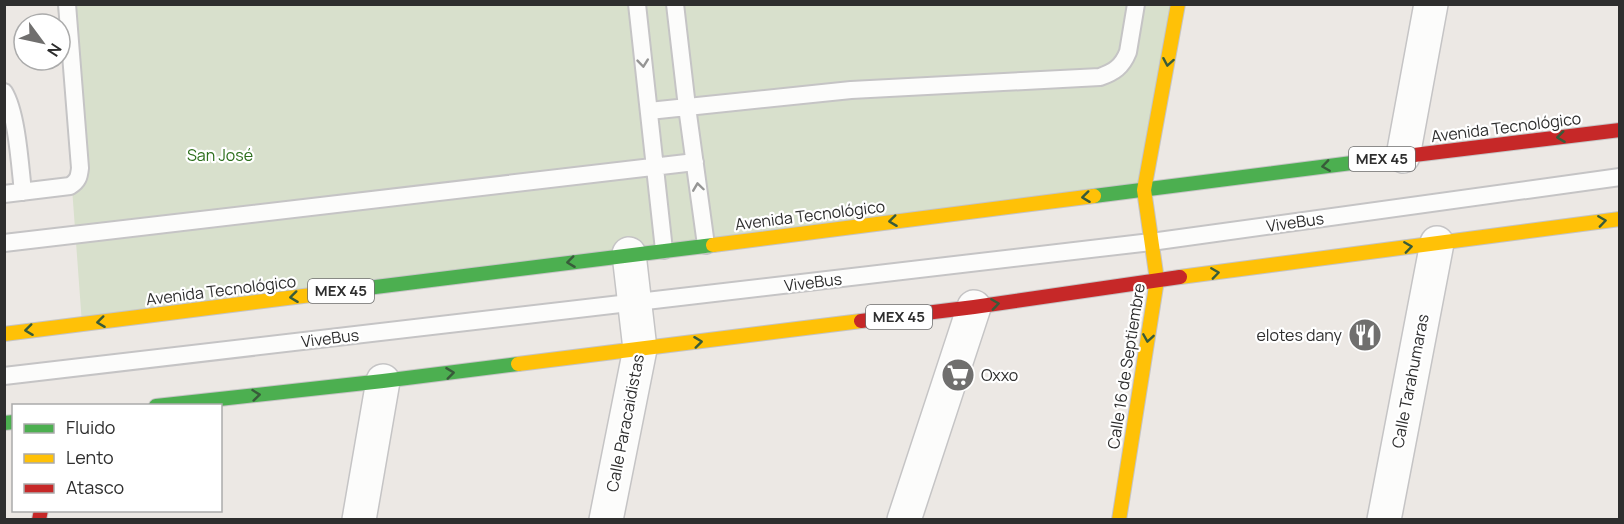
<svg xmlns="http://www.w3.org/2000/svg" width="1624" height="524" viewBox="0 0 1624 524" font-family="Manrope,sans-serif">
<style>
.cemetery{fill:#d8e0cc}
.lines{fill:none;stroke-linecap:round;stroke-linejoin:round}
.lane-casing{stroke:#c5c4c5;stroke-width:20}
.street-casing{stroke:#c5c4c5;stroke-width:36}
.fast-casing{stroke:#c5c4c5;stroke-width:16}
.slow-casing{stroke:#c5c4c5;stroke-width:16}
.jam-casing{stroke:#c5c4c5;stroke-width:16}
.lane{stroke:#fcfcfb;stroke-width:16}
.street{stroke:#fcfcfb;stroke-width:33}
.fast{stroke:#4caf50;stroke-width:14}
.slow{stroke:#ffc107;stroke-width:14}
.jam{stroke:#c62828;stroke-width:14}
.oneway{stroke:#385b3a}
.oneway2{stroke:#959594}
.labels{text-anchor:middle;stroke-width:4.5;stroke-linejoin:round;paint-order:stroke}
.shield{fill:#fff;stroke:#6d6d6d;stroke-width:1.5}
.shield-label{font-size:15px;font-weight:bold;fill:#2e2e2e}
.street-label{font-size:16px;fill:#2e2e2e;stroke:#fff}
.park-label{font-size:16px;fill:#2c6e1b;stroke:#fff}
.poi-label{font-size:16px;fill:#2e2e2e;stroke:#fff;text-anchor:end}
</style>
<rect width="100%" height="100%" fill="#ece8e4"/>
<path class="cemetery" d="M57,5H1180L1144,190L82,324L60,24H59Z"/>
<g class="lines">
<defs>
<path id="lane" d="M637,4L664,250
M675,4L687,107L706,245
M4,92C17,113 20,166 23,192
M649,111L851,90L1100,77C1114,72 1122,67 1128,52L1136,4
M4,194L70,186C78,181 79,177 80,168L67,4
M4,243L695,162
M4,376L1151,242L1620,177"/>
<path id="street" d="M1403,156L1431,4
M359,520L383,381
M606,520L640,349L629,254
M904,520L974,307
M1384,520L1437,243"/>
<path id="fast" d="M1094,196L1414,155
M327,293L713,245
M156,406L383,381L518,364
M4,423L14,422"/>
<path id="slow" d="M713,245L1094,196
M1180,277L1620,219
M4,334L327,293
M518,364L861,321
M1119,520L1157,280L1144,190L1178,4"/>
<path id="jam" d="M1414,155L1620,130
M861,321L974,307L1180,277
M39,520L41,510"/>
</defs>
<use href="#lane" class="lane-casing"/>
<use href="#street" class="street-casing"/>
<use href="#fast" class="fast-casing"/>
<use href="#slow" class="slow-casing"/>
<use href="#jam" class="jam-casing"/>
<use href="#lane" class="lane"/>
<use href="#street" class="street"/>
<use href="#fast" class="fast"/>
<use href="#slow" class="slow"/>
<use href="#jam" class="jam"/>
</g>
<defs><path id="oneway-chevron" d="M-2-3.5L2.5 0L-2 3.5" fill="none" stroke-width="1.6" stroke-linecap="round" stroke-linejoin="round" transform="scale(1.5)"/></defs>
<g class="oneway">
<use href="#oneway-chevron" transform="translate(1168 62) rotate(100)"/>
<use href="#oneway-chevron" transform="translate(1561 137) rotate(173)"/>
<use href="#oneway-chevron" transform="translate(1326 166) rotate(172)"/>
<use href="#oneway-chevron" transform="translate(1086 197) rotate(173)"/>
<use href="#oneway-chevron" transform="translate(893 221) rotate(173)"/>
<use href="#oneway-chevron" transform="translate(1602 221) rotate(-8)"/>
<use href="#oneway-chevron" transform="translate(1408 247) rotate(-8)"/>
<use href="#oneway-chevron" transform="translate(571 262) rotate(173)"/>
<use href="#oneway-chevron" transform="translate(1215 273) rotate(-8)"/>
<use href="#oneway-chevron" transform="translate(294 297) rotate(173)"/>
<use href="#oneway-chevron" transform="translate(995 304) rotate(-8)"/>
<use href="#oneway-chevron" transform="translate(101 322) rotate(173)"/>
<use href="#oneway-chevron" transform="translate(29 330) rotate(173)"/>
<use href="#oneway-chevron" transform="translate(1148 338) rotate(99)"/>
<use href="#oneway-chevron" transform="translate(698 342) rotate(-7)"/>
<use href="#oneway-chevron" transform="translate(450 373) rotate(-7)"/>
<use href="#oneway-chevron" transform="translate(256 395) rotate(-6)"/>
</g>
<g class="oneway2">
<use href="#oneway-chevron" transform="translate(643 63) rotate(84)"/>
<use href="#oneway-chevron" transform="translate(698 187) rotate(-98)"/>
</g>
<defs>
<symbol id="restaurant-disc" viewBox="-11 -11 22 22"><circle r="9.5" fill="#706f6e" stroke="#fff"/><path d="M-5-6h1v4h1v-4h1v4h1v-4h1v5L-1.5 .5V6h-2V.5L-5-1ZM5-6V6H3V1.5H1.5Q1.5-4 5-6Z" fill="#fff"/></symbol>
<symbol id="supermarket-disc" viewBox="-11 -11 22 22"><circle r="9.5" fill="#706f6e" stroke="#fff"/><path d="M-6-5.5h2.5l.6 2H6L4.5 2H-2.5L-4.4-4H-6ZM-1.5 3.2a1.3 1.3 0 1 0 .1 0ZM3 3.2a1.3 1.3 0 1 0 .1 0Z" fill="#fff"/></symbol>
</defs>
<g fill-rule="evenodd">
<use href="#restaurant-disc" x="1346" y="316" width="38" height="38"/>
<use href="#supermarket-disc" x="939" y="356" width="38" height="38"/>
</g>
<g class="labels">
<g class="shield">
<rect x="1349" y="147" width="66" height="24" rx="4.5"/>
<rect x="308" y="279" width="66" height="24" rx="4.5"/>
<rect x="866" y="305" width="66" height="24" rx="4.5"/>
</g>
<g class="shield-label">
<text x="1382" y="164">MEX 45</text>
<text x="341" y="296">MEX 45</text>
<text x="899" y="322">MEX 45</text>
</g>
<g class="street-label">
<text transform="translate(1506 127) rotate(-7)" y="6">Avenida Tecnológico</text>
<text transform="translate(810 215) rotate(-7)" y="6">Avenida Tecnológico</text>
<text transform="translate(1295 222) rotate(-8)" y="6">ViveBus</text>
<text transform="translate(813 282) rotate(-7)" y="6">ViveBus</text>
<text transform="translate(221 290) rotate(-7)" y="6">Avenida Tecnológico</text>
<text transform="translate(330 338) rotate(-7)" y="6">ViveBus</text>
<text transform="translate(1126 366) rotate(-81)" y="6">Calle 16 de Septiembre</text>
<text transform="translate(1410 381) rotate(-79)" y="6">Calle Tarahumaras</text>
<text transform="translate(625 423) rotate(-79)" y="6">Calle Paracaidistas</text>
</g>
<g class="park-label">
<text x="220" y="161">San José</text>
</g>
<g class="poi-label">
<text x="1342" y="341">elotes dany</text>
<text x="981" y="381" text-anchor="start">Oxxo</text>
</g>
</g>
<rect width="1624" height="524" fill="none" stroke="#2e2e2e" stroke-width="12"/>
<rect x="12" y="404" width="210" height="108" fill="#ffffff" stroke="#ababab" stroke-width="1.5"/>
<rect x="24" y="424" width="30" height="9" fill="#4caf50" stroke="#ababab" stroke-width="1.5"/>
<text x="66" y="434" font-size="18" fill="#2e2e2e">Fluido</text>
<rect x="24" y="454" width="30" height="9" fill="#ffc107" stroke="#ababab" stroke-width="1.5"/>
<text x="66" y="464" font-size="18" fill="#2e2e2e">Lento</text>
<rect x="24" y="484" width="30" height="9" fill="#c62828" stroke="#ababab" stroke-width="1.5"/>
<text x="66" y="494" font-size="18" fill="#2e2e2e">Atasco</text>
<g transform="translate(42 42) rotate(123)"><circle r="28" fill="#ffffff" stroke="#ababab" stroke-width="1.5"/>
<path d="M0-4.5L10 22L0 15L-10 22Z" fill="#706f6e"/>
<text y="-9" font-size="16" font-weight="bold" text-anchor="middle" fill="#2e2e2e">N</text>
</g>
</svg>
